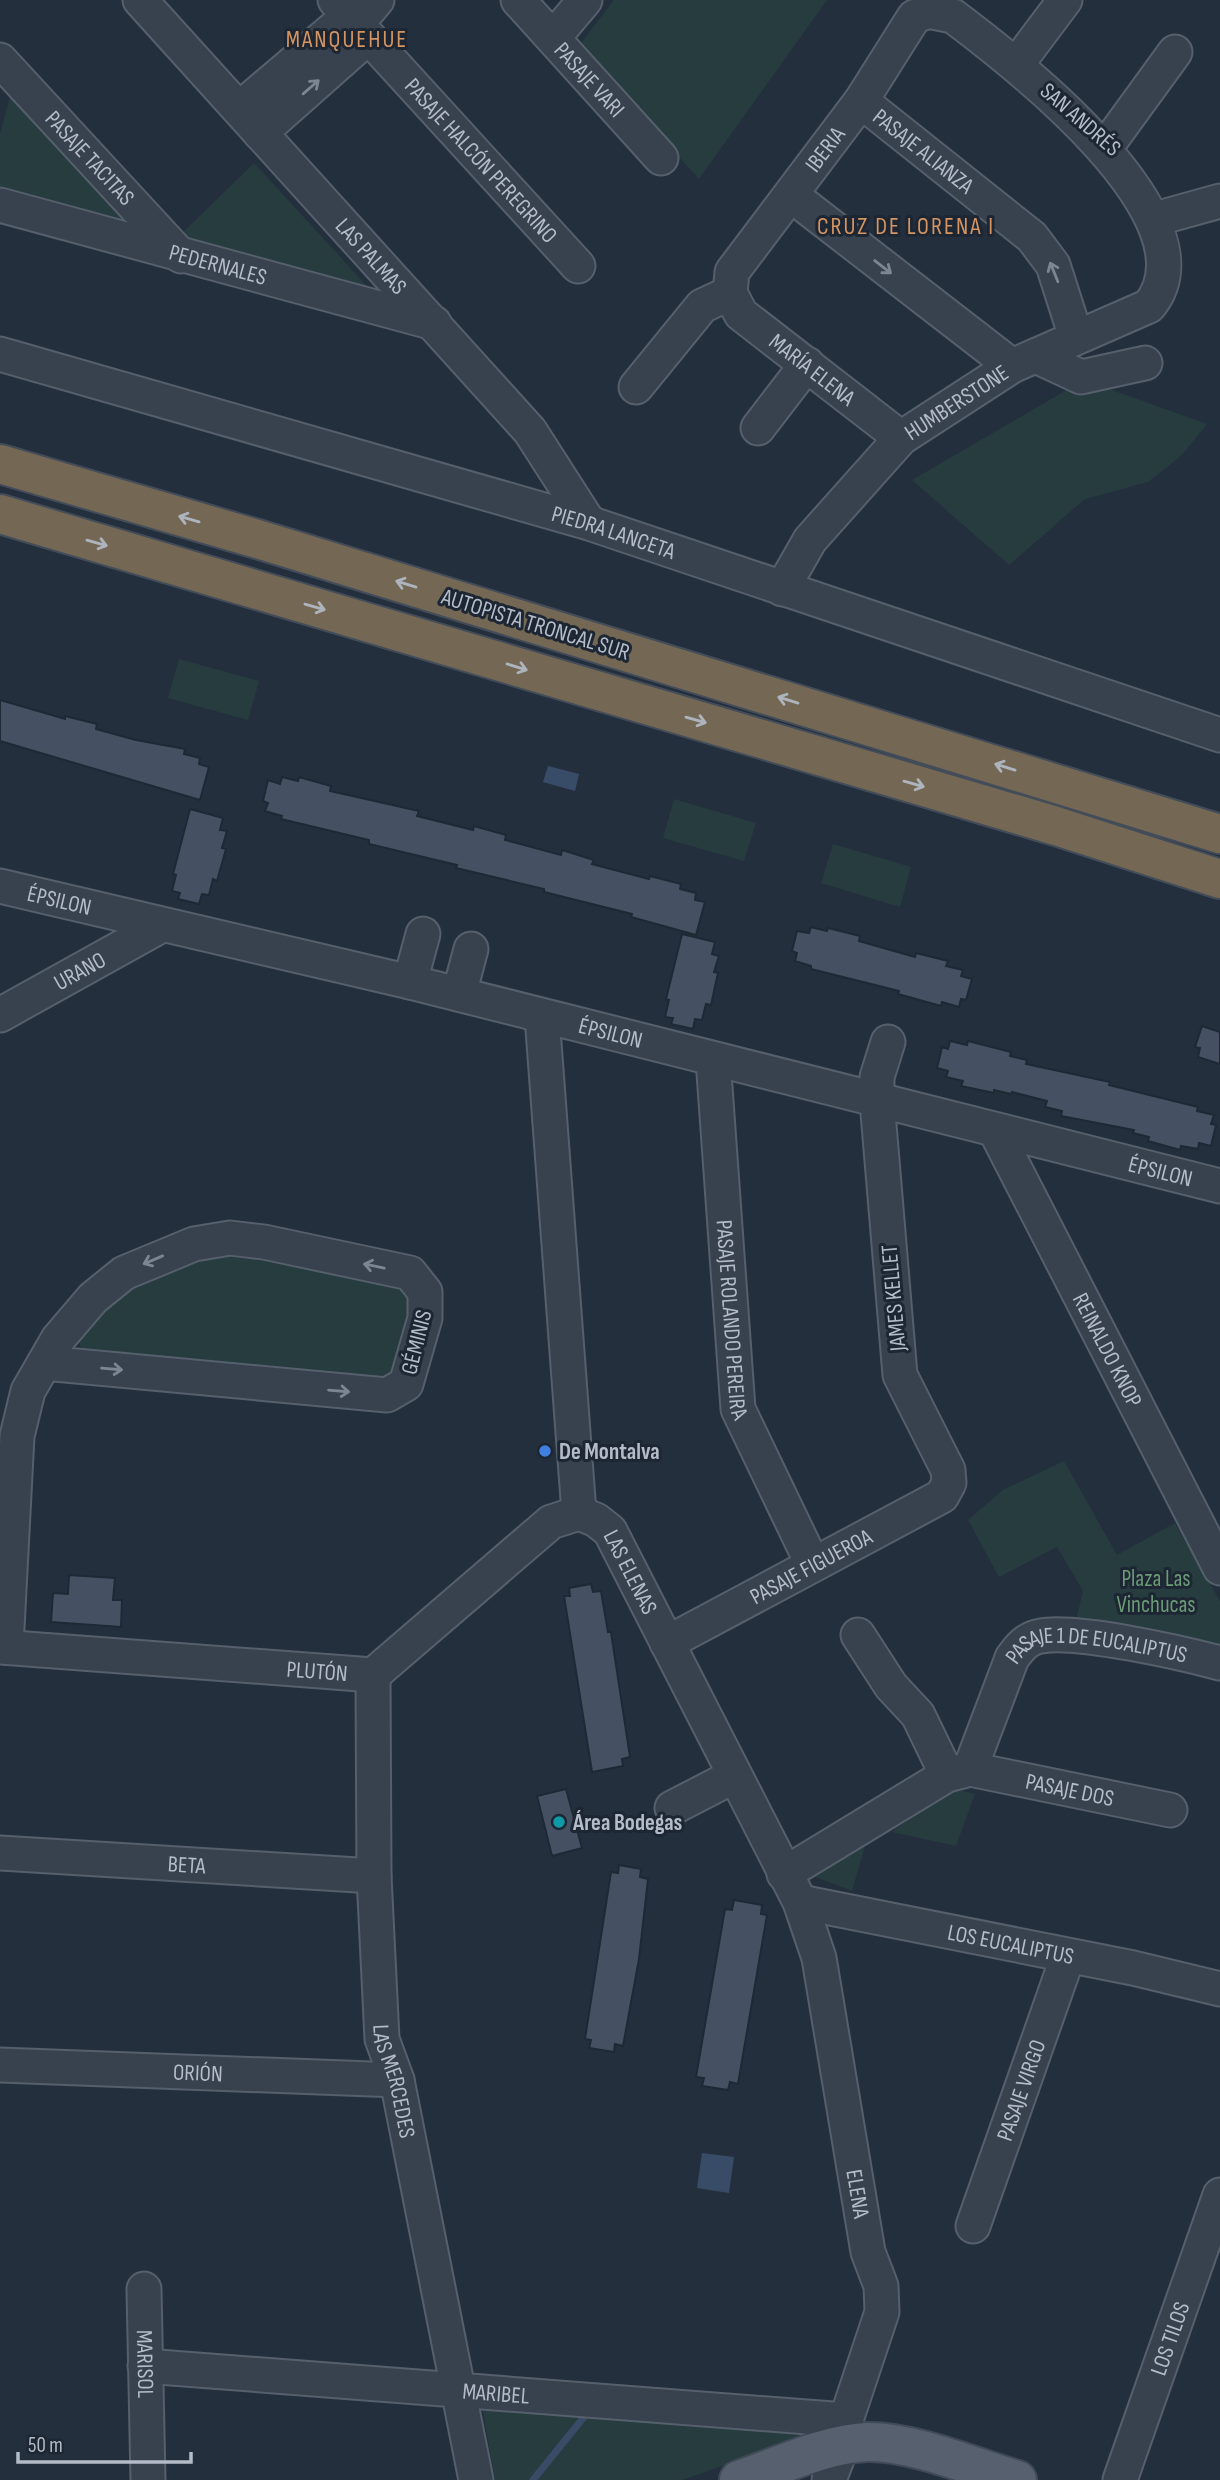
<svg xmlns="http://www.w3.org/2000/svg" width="1220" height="2480" viewBox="0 0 1220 2480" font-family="'Sofia Sans Condensed',sans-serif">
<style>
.green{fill:#263c3f}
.water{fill:#394c67}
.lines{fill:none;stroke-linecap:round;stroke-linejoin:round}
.stream{stroke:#394c67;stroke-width:7}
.building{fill:#455162;stroke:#1f2835;stroke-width:2}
.minor-casing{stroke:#565f6c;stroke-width:37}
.major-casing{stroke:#414a57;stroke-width:42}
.highway-casing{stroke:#434c59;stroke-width:42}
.minor{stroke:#38414e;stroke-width:33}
.major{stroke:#56606e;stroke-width:38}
.highway{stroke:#746855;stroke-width:38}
.oneway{stroke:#7c8592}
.oneway2{stroke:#aeb4bd}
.shop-dot{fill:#3f7fe0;stroke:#1d2633;stroke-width:2.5}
.culture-dot{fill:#0f9aa8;stroke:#1d2633;stroke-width:2.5}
.labels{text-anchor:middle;stroke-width:6;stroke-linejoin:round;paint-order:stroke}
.street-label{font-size:23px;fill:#b4bcc9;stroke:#1d2633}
.poi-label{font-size:23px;font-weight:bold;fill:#b4bcc9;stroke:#1d2633;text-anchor:start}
.park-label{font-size:23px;fill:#6b9a76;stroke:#1d2633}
.neighbourhood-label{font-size:24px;letter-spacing:2px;fill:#d59563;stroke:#1d2633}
</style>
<rect width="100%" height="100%" fill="#242f3e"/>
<path class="green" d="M614,0H827L699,179L578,47Z
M12,89L150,234L0,193V134Z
M254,163L379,299L173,242Z
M1084,380L1207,424L1181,456L1148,482L1085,499L1009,565L912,480Z
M179,659L259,681L248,720L168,698Z
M674,799L756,823L744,861L663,838Z
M833,844L911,867L900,907L821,883Z
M223,1248L402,1279L413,1294L399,1371L380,1383L87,1356L76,1339L112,1292Z
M1064,1461L1117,1555L1175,1523L1220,1601V1656L1075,1624L1083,1591L1057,1547L999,1577L968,1520L1003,1490Z
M952,1788L975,1794L956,1846L892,1832Z
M865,1846L852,1891L813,1876Z
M482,2405L831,2428L682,2480H495Z"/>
<path class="water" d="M548,766L579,774L575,791L543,782Z
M702,2153L734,2157L729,2193L697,2188Z"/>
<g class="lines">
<path class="stream" d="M533,2480L584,2417"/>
</g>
<path class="building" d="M0,700L65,719V716L97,724L96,729L136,740L185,749L184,754L200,758L199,764L209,767L200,800L0,741Z
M282,777L298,781L299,777L331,786L330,791L419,811L417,816L473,830L474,826L506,835L505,840L561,855L562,850L594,860L592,864L649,879L650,876L681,884L680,889L696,893L695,900L705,902L696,935L631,917L632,914L544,892V889L456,868L457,865L369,844V840L281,819L282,816L265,811L268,803L263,801L268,780L280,784Z
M190,809L223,818L220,830L227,831L222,848L226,849L217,881L213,879L209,895L202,894L199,904L178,899L180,893L172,891L176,875L173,874Z
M811,927L827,931L828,928L860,936L859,941L915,957L916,953L948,961L946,966L963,970L961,976L972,979L966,1000L961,999L959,1007L942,1002L941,1006L898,994L899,991L811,969V966L795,961L797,953L792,951L797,931L809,933Z
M682,934L715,942L712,954L719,956L714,972L718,973L711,1005L706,1004L702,1020L695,1019L693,1029L671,1024L673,1018L665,1017L669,1000L666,999Z
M1202,1026L1220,1032V1064L1198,1057L1200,1048L1195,1047Z
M950,1041L967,1045L968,1041L1011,1052L1010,1056L1027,1060L1026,1064L1110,1082L1109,1085L1198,1107L1197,1111L1214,1115L1211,1124L1216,1125L1211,1146L1199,1143L1198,1149L1181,1146L1180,1150L1148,1141L1149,1137L1133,1133L1134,1130L1061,1116L1062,1111L1045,1107L1047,1101L1012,1092L1011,1094L994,1090V1093L961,1086L963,1081L946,1077L948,1071L937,1068L942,1047L948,1049Z
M69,1575L115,1578L113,1600H122L121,1627L51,1622L53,1593L68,1594Z
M591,1584L593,1592L601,1591L608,1632H611L630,1757L622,1759L623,1766L592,1772L564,1596H570L569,1588Z
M566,1789L582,1848L552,1856L537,1796Z
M619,1865L641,1869L640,1877L648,1879L639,1959L623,2046L615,2044L614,2052L589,2048L591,2040L585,2039L611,1872L618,1873Z
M734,1900L762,1905L761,1914L767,1915L738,2084L730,2082L728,2090L702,2086L704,2078L696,2077L725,1909L732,1910Z"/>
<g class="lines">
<defs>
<g id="minor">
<path id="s1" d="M140,0L530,431L589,523"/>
<path id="s2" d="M335,0L578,266"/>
<path id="s3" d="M518,0L661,158"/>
<path d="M553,38L585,0"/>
<path id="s4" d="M0,60L181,256"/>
<path d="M1017,64L1065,0"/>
<path id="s5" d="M861,101L1032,237L1053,265L1076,337"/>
<path d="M239,109L338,25L357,24"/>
<path d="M260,133L357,47V24L377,0"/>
<path d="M1111,140L1175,52"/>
<path d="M791,195L1012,366"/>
<path id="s6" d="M0,205L434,323"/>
<path d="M1166,216L1220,201"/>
<path id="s7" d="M730,293L732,272L861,101L914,17L928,11"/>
<path id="s8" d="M730,293L741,314L901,438"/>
<path id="s9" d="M0,354L589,523L1220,735"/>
<path d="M1036,356L1081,377L1145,363"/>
<path d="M636,387L702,306L730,293"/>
<path d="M758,428L807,364"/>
<path id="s10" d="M782,589L810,540L901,438L1012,366L1149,306C1220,220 1013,61 953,16L928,11"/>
<path id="s11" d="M0,886L410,982L1220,1186"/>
<path d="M410,982L423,934"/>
<path d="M459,994L471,949"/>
<path id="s12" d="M0,1015L160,926"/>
<path d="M542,1016L579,1513"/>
<path id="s13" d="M713,1059L738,1409L812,1563"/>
<path id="s14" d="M995,1130L1220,1568"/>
<path id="s15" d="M579,1513L596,1520L610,1531L800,1902L819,1958L868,2252L881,2286L882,2312L846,2420L842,2446L829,2480"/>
<path d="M858,1635L891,1686L918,1715L947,1775"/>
<path id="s16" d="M667,1643L942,1496L949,1483L948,1470L900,1375L877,1101V1077L888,1042"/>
<path id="s17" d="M0,1647L373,1675L551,1522L579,1513"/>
<path d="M6,1647L17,1436L28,1391L58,1339L93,1298L124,1273L194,1244L230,1238L264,1242L410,1273L425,1292V1318L406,1384L387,1395L44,1363"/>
<path id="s18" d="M373,1675L374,1876L382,2039L397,2080L476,2480"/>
<path id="s19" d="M970,1769L1170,1810"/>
<path d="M672,1808L734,1776"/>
<path id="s20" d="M0,1853L374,1876"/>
<path id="s21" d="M784,1874L947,1775L970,1769L1012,1658C1020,1647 1027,1638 1041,1636C1076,1629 1182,1653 1220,1663"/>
<path id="s22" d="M800,1902L1133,1968L1220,1989"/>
<path id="s23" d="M0,2065L397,2080"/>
<path id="s24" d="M973,2226L1068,1956"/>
<path id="s25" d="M144,2289L148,2480"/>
<path id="s26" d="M145,2366L846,2420"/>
<path id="s27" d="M1120,2480L1220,2195"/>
</g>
<path id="major" d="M739,2480C779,2466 825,2444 867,2442C912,2441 973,2467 1017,2480"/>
<path id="highway" d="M0,464L254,538L1220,834
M0,514L1056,826L1220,879"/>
</defs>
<use href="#minor" class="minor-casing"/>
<use href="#major" class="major-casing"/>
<use href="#highway" class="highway-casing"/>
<use href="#minor" class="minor"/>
<use href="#major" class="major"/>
<use href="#highway" class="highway"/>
</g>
<defs><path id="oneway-shaft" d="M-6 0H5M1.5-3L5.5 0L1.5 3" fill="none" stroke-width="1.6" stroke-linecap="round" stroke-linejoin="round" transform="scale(1.75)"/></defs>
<g class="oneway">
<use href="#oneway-shaft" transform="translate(311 87) rotate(-41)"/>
<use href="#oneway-shaft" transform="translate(883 267) rotate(38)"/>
<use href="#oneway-shaft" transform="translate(1054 272) rotate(-112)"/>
<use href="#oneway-shaft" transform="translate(153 1260) rotate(157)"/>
<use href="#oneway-shaft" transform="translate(374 1266) rotate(-168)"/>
<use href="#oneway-shaft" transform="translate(112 1369) rotate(5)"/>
<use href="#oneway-shaft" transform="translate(339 1391) rotate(5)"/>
</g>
<g class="oneway2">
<use href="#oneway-shaft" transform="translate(189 519) rotate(-164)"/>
<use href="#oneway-shaft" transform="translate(97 543) rotate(16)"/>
<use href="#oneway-shaft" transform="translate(406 584) rotate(-163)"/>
<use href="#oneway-shaft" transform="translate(315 607) rotate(16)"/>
<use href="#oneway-shaft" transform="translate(517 667) rotate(17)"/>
<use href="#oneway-shaft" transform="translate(788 700) rotate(-163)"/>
<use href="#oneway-shaft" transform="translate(696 720) rotate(16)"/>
<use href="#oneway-shaft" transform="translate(1005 767) rotate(-163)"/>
<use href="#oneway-shaft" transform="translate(914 784) rotate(16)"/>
</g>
<circle class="shop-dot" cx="545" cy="1451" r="7"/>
<circle class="culture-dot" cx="559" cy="1822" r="7"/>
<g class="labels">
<g class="street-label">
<text dy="8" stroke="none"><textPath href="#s3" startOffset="107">PASAJE VARI</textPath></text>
<text transform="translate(1081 119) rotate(41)" y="8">SAN ANDRÉS</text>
<text dy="8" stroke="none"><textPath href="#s7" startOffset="175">IBERIA</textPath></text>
<text dy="8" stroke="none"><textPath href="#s5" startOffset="80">PASAJE ALIANZA</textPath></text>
<text dy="8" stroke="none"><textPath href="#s4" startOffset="133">PASAJE TACITAS</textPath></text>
<text dy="8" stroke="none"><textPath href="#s2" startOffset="217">PASAJE HALCÓN PEREGRINO</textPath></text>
<text dy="8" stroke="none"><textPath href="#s1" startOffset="345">LAS PALMAS</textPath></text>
<text dy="8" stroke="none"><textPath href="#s6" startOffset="226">PEDERNALES</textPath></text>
<text dy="8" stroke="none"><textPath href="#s8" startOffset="114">MARÍA ELENA</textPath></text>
<text dy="8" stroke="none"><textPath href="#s10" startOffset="259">HUMBERSTONE</textPath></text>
<text dy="8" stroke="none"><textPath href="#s9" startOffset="639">PIEDRA LANCETA</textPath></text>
<text transform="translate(536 624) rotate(17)" y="8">AUTOPISTA TRONCAL SUR</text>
<text dy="8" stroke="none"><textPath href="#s11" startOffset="61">ÉPSILON</textPath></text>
<text dy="8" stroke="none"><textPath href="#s12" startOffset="91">URANO</textPath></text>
<text dy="8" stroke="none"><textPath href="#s11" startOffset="628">ÉPSILON</textPath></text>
<text dy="8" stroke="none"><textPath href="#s11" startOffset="1195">ÉPSILON</textPath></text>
<text transform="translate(893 1298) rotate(-95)" y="8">JAMES KELLET</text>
<text dy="8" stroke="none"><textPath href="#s13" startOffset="261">PASAJE ROLANDO PEREIRA</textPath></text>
<text transform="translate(416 1342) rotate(-76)" y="8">GÉMINIS</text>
<text dy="8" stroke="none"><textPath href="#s14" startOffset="247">REINALDO KNOP</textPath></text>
<text dy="8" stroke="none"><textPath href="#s16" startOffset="163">PASAJE FIGUEROA</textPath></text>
<text dy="8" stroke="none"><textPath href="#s15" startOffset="82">LAS ELENAS</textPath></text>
<text dy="8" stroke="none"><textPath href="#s21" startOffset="424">PASAJE 1 DE EUCALIPTUS</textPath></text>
<text dy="8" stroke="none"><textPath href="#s17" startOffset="318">PLUTÓN</textPath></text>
<text dy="8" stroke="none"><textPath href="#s19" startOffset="102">PASAJE DOS</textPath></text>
<text dy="8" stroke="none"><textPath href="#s20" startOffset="187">BETA</textPath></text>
<text dy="8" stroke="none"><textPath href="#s22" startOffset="215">LOS EUCALIPTUS</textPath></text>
<text dy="8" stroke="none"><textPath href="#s23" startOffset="198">ORIÓN</textPath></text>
<text dy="8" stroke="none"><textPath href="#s18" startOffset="408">LAS MERCEDES</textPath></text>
<text dy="8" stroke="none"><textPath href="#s24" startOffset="144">PASAJE VIRGO</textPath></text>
<text dy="8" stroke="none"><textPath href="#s15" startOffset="751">ELENA</textPath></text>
<text dy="8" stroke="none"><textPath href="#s27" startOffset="150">LOS TILOS</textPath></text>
<text dy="8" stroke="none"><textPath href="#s25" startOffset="75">MARISOL</textPath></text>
<text dy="8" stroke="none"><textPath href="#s26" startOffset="352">MARIBEL</textPath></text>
</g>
<g class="poi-label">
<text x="559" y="1459">De Montalva</text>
<text x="573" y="1830">Área Bodegas</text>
</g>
<g class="park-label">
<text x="1156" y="1586">Plaza Las<tspan x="1156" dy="26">Vinchucas</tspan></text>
</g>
<g class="neighbourhood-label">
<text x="347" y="47">MANQUEHUE</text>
<text x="906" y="234">CRUZ DE LORENA I</text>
</g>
</g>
<path d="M18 2452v10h173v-10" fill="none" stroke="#b4bcc9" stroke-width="3.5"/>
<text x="28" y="2452" font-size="21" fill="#b4bcc9" stroke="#1d2633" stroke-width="5" paint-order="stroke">50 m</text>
</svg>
